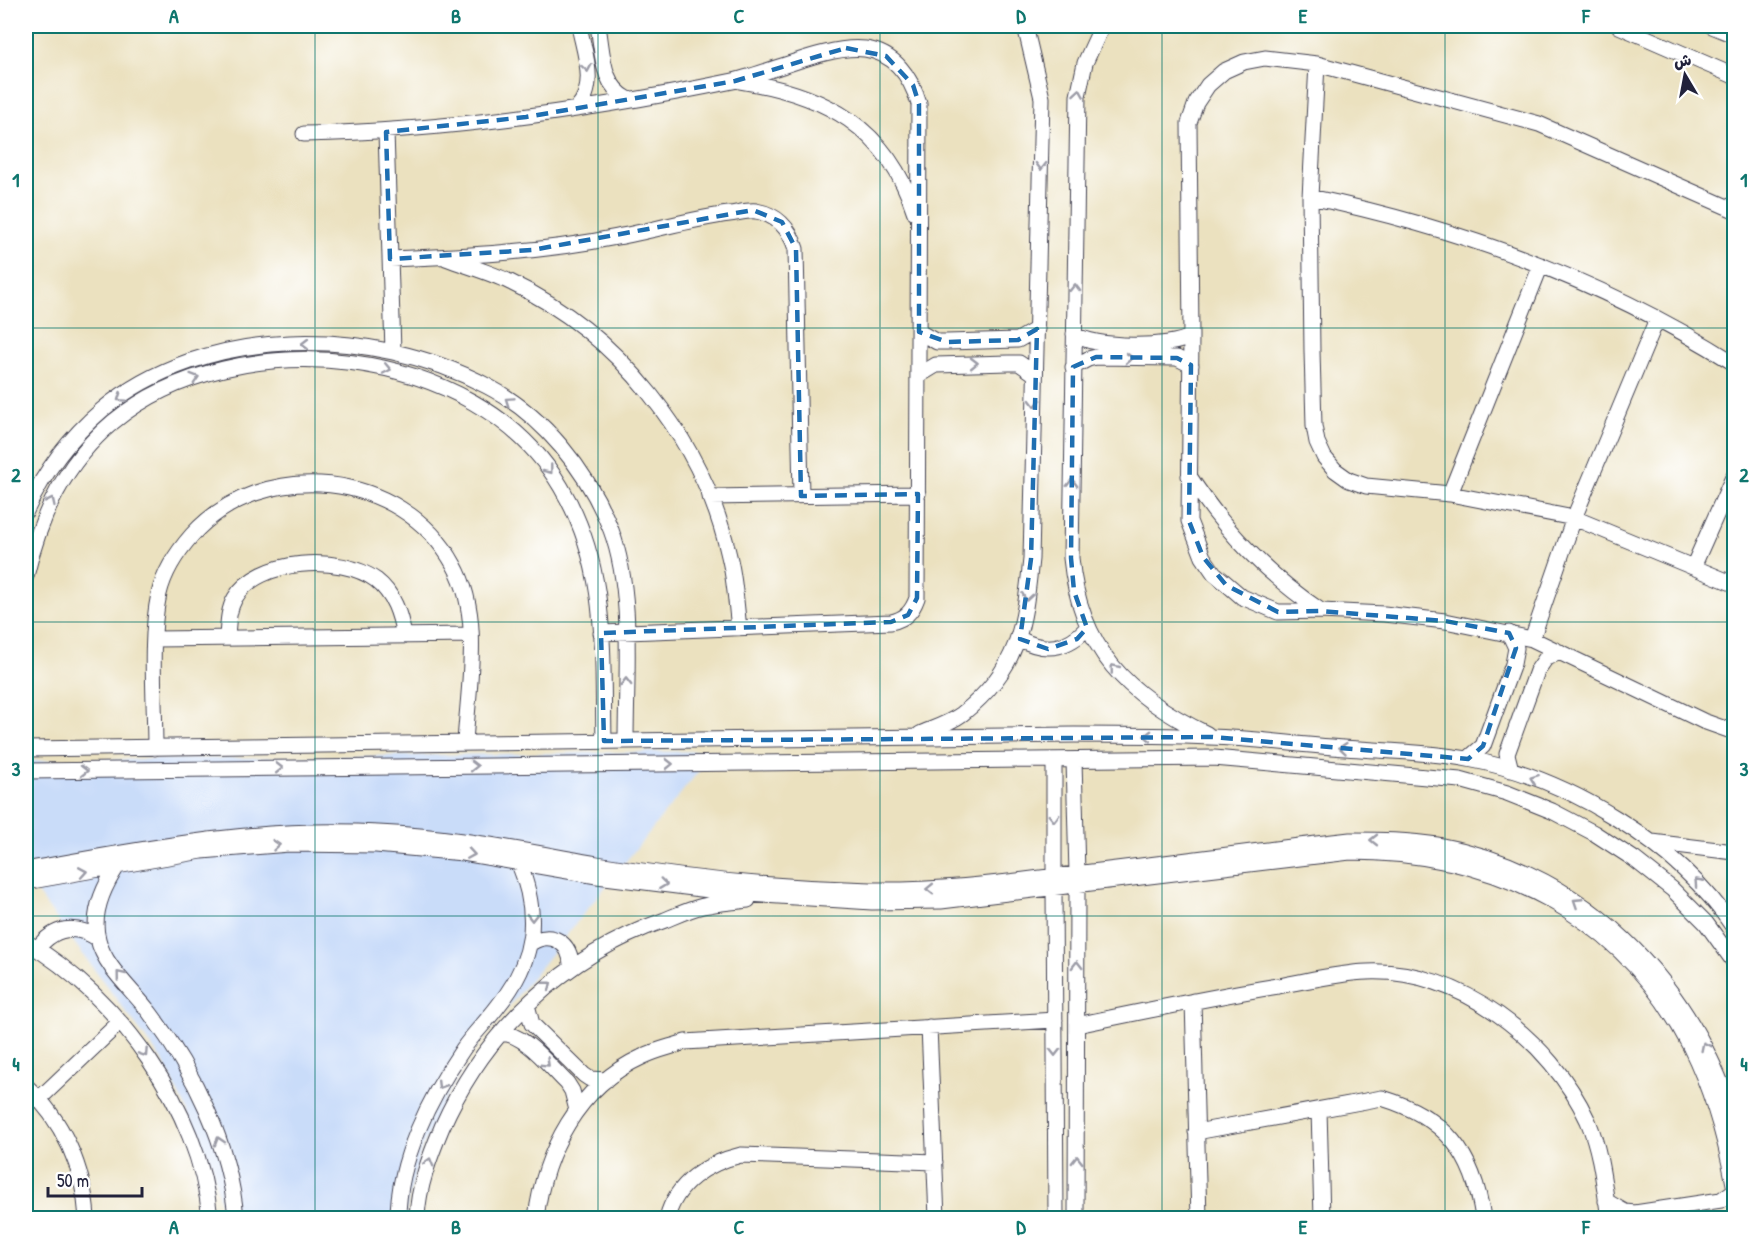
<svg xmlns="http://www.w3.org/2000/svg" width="1760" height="1244" viewBox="0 0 1760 1244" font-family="'Patrick Hand','Playpen Sans Arabic',sans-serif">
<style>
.built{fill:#c9dcf9}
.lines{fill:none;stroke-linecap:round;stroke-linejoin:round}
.minor-casing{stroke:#403f4f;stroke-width:17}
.minor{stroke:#fff;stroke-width:15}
.oneway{stroke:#9c9ca7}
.marked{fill:none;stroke:#1f6fb2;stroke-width:4.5;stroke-dasharray:12 8;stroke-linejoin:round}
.grid{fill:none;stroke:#0f766e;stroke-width:1.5;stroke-opacity:0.55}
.neatline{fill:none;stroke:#0f766e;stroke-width:2}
.grid-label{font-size:20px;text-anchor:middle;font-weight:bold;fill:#0f766e}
</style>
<rect width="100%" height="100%" fill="#fff"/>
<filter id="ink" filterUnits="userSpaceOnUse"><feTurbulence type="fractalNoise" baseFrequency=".0167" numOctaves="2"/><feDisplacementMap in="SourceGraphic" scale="12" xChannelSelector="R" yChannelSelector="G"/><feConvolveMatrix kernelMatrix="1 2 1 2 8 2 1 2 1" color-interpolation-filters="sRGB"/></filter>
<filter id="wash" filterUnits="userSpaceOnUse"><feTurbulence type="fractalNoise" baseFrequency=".008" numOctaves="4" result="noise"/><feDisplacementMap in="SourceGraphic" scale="24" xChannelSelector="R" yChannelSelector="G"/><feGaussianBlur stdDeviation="1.35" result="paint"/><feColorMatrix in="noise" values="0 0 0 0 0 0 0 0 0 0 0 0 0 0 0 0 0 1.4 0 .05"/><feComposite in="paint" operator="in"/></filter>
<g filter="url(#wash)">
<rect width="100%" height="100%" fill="#ebe1bf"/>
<path class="built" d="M715,751L472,1052L445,1100L422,1148L408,1201L407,1218H223L212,1165L164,1063L26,878V761Z"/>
</g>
<g filter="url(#ink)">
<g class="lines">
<defs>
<path id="minor" d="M598,26C603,53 601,85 628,99
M1102,26L1085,63L1078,96L1071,558C1080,649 1127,696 1207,734
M1619,26L1734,76
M1712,26L1734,35
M1317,64L1310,197L1312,351L1314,426L1317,442L1324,457L1335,470L1349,480L1366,486L1450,494L1574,518L1734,584
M740,81C825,94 887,127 915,213
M577,108C598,86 584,52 579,26
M386,132L393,351
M304,134C448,131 592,110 733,81C770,73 830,44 865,49C895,53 911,77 919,104L917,598C912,612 905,619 891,622L601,633
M1310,197C1460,228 1604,281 1734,363
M1734,210L1539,124L1317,64L1265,58L1244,62L1224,71L1208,85L1196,103L1189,123L1191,336L1189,521L1203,557L1214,573L1242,597L1278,612L1321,611L1384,614L1445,621L1532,639L1703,721L1734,732
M446,258C467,266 489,272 510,282C618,333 703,439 729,556C735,579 736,605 739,628
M390,259C466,256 543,252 617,237C655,230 691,219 729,214C738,213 748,210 756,211C778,215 790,229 796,249L801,496
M919,332L937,342H947L1018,340L1037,329
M1074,334C1092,348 1172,349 1191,336
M1073,367L1088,359L1096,357L1177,358L1191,365
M918,376L936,365L1009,363H1019L1035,374
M1189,476C1225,531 1266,574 1321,611
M1450,494L1541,265
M710,497L918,494
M26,511C44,472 69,438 102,410C205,324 372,325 487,386C543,415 588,471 611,530C634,592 626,675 626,741
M1694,565L1734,475
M26,576C40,516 65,462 113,422C237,320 477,344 561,487C609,568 602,651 604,741
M227,638C228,624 228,610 235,598C258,558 341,554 376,580C394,594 400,614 404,636
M155,639L470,635
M1020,639C1046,653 1067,649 1087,628
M1532,639L1574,518L1657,319
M920,734C934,728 950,723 962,714C1019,669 1024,627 1031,559L1042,98L1025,26
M155,748C155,700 149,640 159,594C164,572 178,551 192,535C263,456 402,470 454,565C483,616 468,687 465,743
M26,749L1074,735C1119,735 1165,735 1210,737C1251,738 1292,744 1332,747C1377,751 1424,751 1468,759C1567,777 1678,844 1734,928
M1468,759L1483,746L1513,664L1516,648L1509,633
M1054,760V877
M1074,760L1077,874
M1511,770L1507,754L1537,671L1546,658L1560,652
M26,771L1214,758L1460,780L1507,793L1552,811L1594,833L1634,859L1672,889L1706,923L1734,962
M1652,842L1734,852
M118,865C104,886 91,913 98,939C104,967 134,991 150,1013C194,1072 230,1145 236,1218
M26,870C142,849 259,826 378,833C452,836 524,851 597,864C686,879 780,888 871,890C934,891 995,884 1058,876C1155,865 1253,851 1350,840C1379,840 1408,840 1437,845C1585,872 1690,979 1734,1120
M26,882L202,851L289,844L376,845L463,853L597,876L733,893L872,902L941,901L1350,852C1494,852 1622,913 1690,1046C1712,1090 1725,1137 1734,1184
M1054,889L1056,1218
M26,942C118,996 200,1109 210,1218
M531,943C551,930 572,943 571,967
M37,949C54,927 75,923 98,939
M1193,1001L1199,1218
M527,1005L532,1024L584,1075L590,1079L606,1080
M1077,1025C1144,1011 1211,997 1278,986C1307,981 1338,973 1367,972C1460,968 1551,1040 1588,1121C1601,1152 1604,1186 1609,1218
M929,1027L937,1218
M500,1034C522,1030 551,1068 567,1083L572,1091L577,1110
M26,1086C63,1120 84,1168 87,1218
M39,1099L120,1022
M1319,1110L1322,1218
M1196,1132L1382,1098C1445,1117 1474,1153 1483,1218
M1606,1201L1625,1212L1635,1213L1721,1200L1734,1191
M398,1218C398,1160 430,1097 463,1049C473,1034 487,1021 498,1006C535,960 541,916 518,861
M417,1218C418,1187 430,1156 442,1127C485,1030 565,955 665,920C677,915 690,909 703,906C718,903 733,902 748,900
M536,1218C544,1152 578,1086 642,1057C655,1050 671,1047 685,1042L1055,1020
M667,1218C676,1183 707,1163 741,1155L935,1162
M1076,1218L1077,886"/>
</defs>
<use href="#minor" class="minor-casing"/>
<use href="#minor" class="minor"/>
</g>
<defs><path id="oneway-chevron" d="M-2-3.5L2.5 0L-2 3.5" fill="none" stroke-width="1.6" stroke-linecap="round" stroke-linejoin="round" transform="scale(1.5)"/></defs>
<g class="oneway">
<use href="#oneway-chevron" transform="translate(587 68) rotate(80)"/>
<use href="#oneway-chevron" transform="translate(1079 93) rotate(-81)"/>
<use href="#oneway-chevron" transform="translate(1041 166) rotate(91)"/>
<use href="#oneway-chevron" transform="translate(1075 288) rotate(-89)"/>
<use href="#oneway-chevron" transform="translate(305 344) rotate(-179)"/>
<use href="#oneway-chevron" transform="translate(1129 358)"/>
<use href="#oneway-chevron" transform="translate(974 363) rotate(-1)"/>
<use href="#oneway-chevron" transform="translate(387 369) rotate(12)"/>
<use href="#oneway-chevron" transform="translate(195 378) rotate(-18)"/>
<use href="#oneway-chevron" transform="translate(121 398) rotate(146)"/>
<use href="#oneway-chevron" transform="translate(509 401) rotate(-146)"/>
<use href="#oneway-chevron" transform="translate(1035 403) rotate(91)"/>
<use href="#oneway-chevron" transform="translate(549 470) rotate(52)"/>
<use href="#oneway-chevron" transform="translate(1072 483) rotate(-89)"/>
<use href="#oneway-chevron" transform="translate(51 501) rotate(-65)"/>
<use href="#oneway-chevron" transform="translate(1027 597) rotate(99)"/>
<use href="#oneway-chevron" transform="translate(1114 668) rotate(-129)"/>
<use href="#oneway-chevron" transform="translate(626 682) rotate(-90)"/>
<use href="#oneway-chevron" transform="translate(1148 736) rotate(-179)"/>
<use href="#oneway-chevron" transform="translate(1343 748) rotate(-175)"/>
<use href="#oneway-chevron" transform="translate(669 764) rotate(-1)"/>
<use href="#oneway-chevron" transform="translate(474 766) rotate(-1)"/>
<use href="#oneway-chevron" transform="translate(279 768) rotate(-1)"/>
<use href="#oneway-chevron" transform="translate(84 771) rotate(-1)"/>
<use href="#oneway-chevron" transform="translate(1534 779) rotate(-159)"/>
<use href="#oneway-chevron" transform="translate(1054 818) rotate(89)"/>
<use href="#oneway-chevron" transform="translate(1374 840) rotate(-180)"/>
<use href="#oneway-chevron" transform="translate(276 845) rotate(-5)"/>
<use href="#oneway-chevron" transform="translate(471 854) rotate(9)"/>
<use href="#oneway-chevron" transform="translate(83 872) rotate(-10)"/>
<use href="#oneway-chevron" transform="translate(1698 882) rotate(-132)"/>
<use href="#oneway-chevron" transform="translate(663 884) rotate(7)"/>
<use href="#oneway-chevron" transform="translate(930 889) rotate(179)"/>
<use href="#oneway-chevron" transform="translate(1577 902) rotate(-147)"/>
<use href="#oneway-chevron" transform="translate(532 917) rotate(90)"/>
<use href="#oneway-chevron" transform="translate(1077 965) rotate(-90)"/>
<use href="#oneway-chevron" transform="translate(120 975) rotate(-129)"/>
<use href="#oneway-chevron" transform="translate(548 985) rotate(-39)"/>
<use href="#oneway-chevron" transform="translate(1705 1046) rotate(-116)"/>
<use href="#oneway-chevron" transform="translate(1055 1052) rotate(90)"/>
<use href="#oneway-chevron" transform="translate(144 1053) rotate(57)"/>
<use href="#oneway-chevron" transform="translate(546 1063) rotate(44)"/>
<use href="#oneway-chevron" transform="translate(441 1085) rotate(121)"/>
<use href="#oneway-chevron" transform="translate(219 1141) rotate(-107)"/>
<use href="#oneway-chevron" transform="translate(1077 1160) rotate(-90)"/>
<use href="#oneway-chevron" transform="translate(429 1162) rotate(-74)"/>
</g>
</g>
<path class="marked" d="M846,48L886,56L913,85L919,104V332L947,342L1018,340L1037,329L1031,559L1020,639L1048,649L1077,639L1087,628L1074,591L1071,558L1073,367L1096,357L1177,358L1191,365L1189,521L1203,557L1226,585L1278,612L1321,611L1445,621L1509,633L1516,648L1483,746L1468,759L1212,737L604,741L601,633L891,622L908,615L917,598L918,494L801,496L796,249L782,222L753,210L532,250L390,259L386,132L526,117L735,81Z"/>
<path class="grid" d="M315,26V1218M598,26V1218M880,26V1218M1162,26V1218M1445,26V1218M26,328H1734M26,622H1734M26,916H1734"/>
<rect width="1760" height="1244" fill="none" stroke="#fff" stroke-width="66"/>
<g transform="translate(1685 75) rotate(350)" stroke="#ffffff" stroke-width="4.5" paint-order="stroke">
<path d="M0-4.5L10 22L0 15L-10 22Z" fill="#22223b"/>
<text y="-9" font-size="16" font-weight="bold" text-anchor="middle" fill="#22223b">ش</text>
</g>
<path d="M48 1187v9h94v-9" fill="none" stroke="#22223b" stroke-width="3"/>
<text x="57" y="1187" font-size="18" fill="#22223b" stroke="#ffffff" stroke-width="4.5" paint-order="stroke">50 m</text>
<rect x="33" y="33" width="1694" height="1178" class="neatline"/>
<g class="grid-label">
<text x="174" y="23">A</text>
<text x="456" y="23">B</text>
<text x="739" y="23">C</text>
<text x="1021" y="23">D</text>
<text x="1303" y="23">E</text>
<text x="1586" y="23">F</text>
<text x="16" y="187">1</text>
<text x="1744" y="187">1</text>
<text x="16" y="482">2</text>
<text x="1744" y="482">2</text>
<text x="16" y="776">3</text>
<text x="1744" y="776">3</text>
<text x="16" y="1071">4</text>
<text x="1744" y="1071">4</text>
<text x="174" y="1234">A</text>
<text x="456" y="1234">B</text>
<text x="739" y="1234">C</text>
<text x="1021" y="1234">D</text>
<text x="1303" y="1234">E</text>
<text x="1586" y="1234">F</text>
</g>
</svg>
